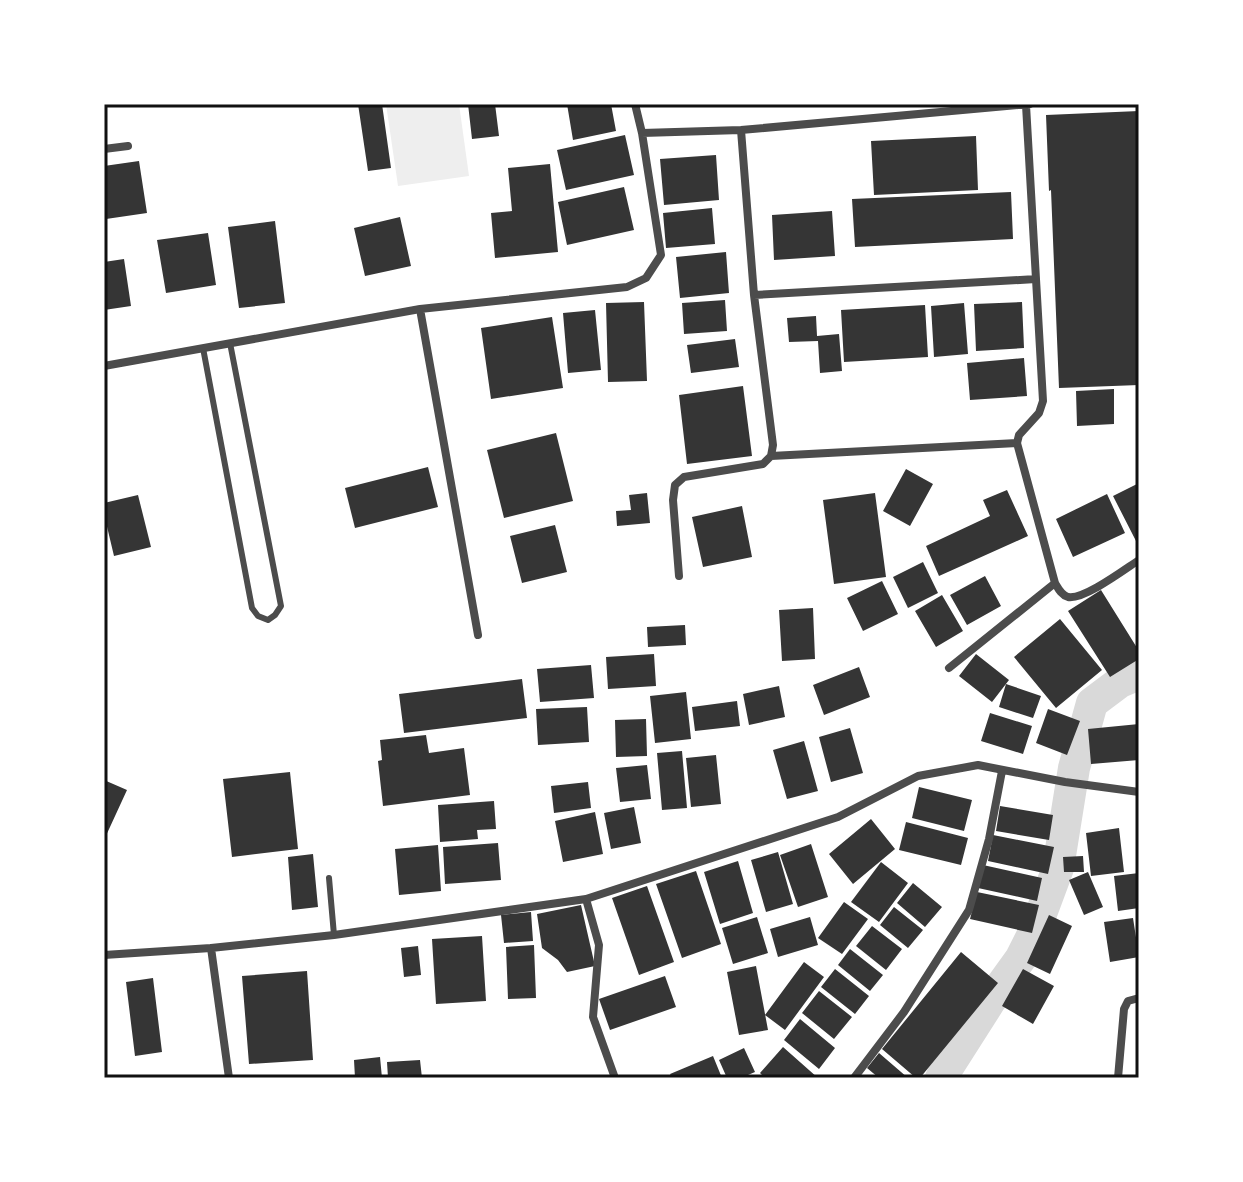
<svg xmlns="http://www.w3.org/2000/svg" width="1243" height="1182" viewBox="0 0 1243 1182" font-family="Helvetica,sans-serif">
<style>
.green{fill:#eee}
.lines{fill:none;stroke-linecap:round;stroke-linejoin:round}
.canal{stroke:#d9d9d9;stroke-width:32}
.building{fill:#353535}
.service{stroke:#4c4c4c;stroke-width:6}
.minor{stroke:#4c4c4c;stroke-width:8}
.neatline{fill:none;stroke:#111;stroke-width:3}
</style>
<rect width="100%" height="100%" fill="#fff"/>
<path class="green" d="M386,104H459L469,176L398,186Z"/>
<g class="lines">
<path class="canal" d="M941,1078L990,1001L1021,958L1035,930L1058,868L1074,768L1092,703L1120,682L1139,674"/>
</g>
<path class="building" d="M358,104H382L391,168L368,171Z
M468,104H495L499,136L472,139Z
M567,104H611L616,131L573,140Z
M1139,111V385L1059,388L1051,190L1049,191L1046,115Z
M625,135L634,175L566,190L557,150Z
M976,136L978,190L874,195L871,141Z
M716,155L719,200L664,205L660,159Z
M139,161L147,213L106,219L104,166Z
M550,164L558,252L495,258L491,213L512,211L508,168Z
M624,187L634,230L567,245L558,202Z
M1011,192L1013,239L855,247L852,199Z
M712,208L715,244L666,248L663,213Z
M832,211L835,256L774,260L772,215Z
M400,217L411,266L365,276L354,228Z
M275,221L285,303L239,308L228,227Z
M208,233L216,285L166,293L157,240Z
M726,252L729,293L680,298L676,257Z
M124,259L131,306L104,310V262Z
M725,300L727,331L684,334L682,303Z
M644,302L647,381L608,382L606,303Z
M1022,302L1024,348L976,351L974,304Z
M964,303L968,354L934,357L931,306Z
M925,305L928,357L844,362L841,310Z
M595,310L601,370L568,373L563,313Z
M816,316L817,336L839,334L842,371L820,373L818,341L789,342L787,318Z
M552,317L563,388L491,399L481,328Z
M735,339L739,367L691,373L687,345Z
M1024,358L1027,396L970,400L967,363Z
M743,386L752,456L687,464L679,395Z
M1114,389V424L1077,426L1076,391Z
M556,433L573,501L504,518L487,450Z
M428,467L438,507L355,528L345,488Z
M906,469L933,484L910,526L883,511Z
M1139,483V539L1136,541L1113,496Z
M1007,490L1028,536L939,576L926,546L990,516L983,500Z
M647,493L650,523L617,526L616,511L631,510L629,495Z
M875,493L886,577L834,584L823,500Z
M1107,494L1125,533L1073,557L1056,519Z
M138,495L151,547L114,556L104,514V503Z
M742,506L752,557L703,567L692,517Z
M555,525L567,572L522,583L510,536Z
M923,562L938,593L908,608L893,577Z
M985,576L1001,606L967,625L950,595Z
M882,581L898,614L863,631L847,598Z
M1101,590L1139,651V659L1110,677L1068,611Z
M942,595L963,631L936,647L915,611Z
M813,608L815,659L782,661L779,610Z
M1060,619L1102,670L1056,708L1014,657Z
M685,625L686,645L648,647L647,627Z
M654,654L656,686L608,689L606,657Z
M976,654L1009,680L992,702L959,676Z
M591,665L594,698L540,702L537,669Z
M859,667L870,697L824,715L813,685Z
M522,679L527,718L404,733L399,694Z
M1006,684L1041,696L1033,718L999,707Z
M779,686L785,717L749,725L743,694Z
M686,692L691,739L655,743L650,696Z
M737,701L740,726L695,731L692,707Z
M587,707L589,742L538,745L536,709Z
M1048,709L1080,721L1067,755L1036,743Z
M990,713L1032,726L1023,754L981,741Z
M646,719L647,756L616,757L615,720Z
M1139,724V760L1091,764L1088,729Z
M850,728L863,773L831,782L819,737Z
M426,735L429,753L464,748L470,795L383,806L378,761L382,760L380,740Z
M804,741L818,791L787,799L773,750Z
M682,751L687,808L662,810L657,753Z
M716,755L721,804L691,807L686,758Z
M647,765L651,799L620,802L616,768Z
M290,772L298,849L232,857L223,779Z
M104,780L127,790L104,840Z
M588,782L591,808L554,813L551,786Z
M919,787L972,800L964,831L912,818Z
M494,801L496,829L477,830L478,839L440,842L438,805Z
M1000,806L1053,815L1049,840L996,831Z
M634,807L641,843L611,849L604,813Z
M595,812L603,854L563,862L555,821Z
M871,819L895,849L853,884L829,854Z
M906,822L968,838L961,865L899,850Z
M1119,828L1124,872L1091,876L1086,833Z
M993,835L1054,847L1048,874L988,861Z
M498,843L501,880L445,884L443,847Z
M811,844L828,897L798,907L780,855Z
M438,845L441,891L399,895L395,849Z
M778,852L793,904L766,912L751,860Z
M313,854L318,907L292,910L288,857Z
M1083,856L1084,872H1064L1063,857Z
M738,861L753,913L720,924L704,872Z
M881,862L908,883L879,922L851,902Z
M983,865L1042,878L1037,901L978,888Z
M696,871L721,944L682,958L656,884Z
M1088,872L1103,907L1084,915L1069,880Z
M1139,873V908L1118,911L1114,876Z
M913,883L942,907L925,927L897,903Z
M647,886L674,962L639,975L612,898Z
M977,892L1039,905L1032,933L970,919Z
M844,902L868,919L842,954L818,938Z
M581,905L595,966L567,972L558,960L542,948L537,914Z
M894,907L923,930L908,948L880,925Z
M531,912L533,941L504,943L501,915Z
M1049,915L1072,926L1050,974L1027,963Z
M757,917L768,953L733,964L722,928Z
M810,917L818,945L778,957L770,929Z
M1133,918L1139,957L1110,962L1104,922Z
M872,926L902,949L886,970L856,946Z
M482,936L486,1001L436,1004L432,939Z
M534,945L536,998L508,999L506,947Z
M418,946L421,975L404,977L401,948Z
M850,949L883,975L870,991L838,965Z
M961,952L998,983L920,1078H916L882,1049Z
M804,962L824,977L785,1030L765,1015Z
M756,966L768,1030L739,1035L727,972Z
M835,969L869,996L855,1014L821,987Z
M1023,969L1054,986L1033,1024L1002,1006Z
M307,971L313,1060L249,1064L242,976Z
M665,976L676,1007L610,1030L599,999Z
M153,978L162,1052L135,1056L126,982Z
M819,991L852,1017L834,1039L802,1013Z
M800,1019L835,1048L819,1069L784,1040Z
M783,1047L818,1078H765L760,1073Z
M744,1048L755,1072L741,1078H727L719,1060Z
M879,1053L908,1078H879L867,1068Z
M713,1056L722,1078H672L670,1074Z
M380,1057L382,1078H355L354,1060Z
M420,1060L422,1078H388L387,1062Z"/>
<g class="lines">
<path class="service" d="M203,348L252,608L258,616L268,620L275,615L281,606L230,343
M329,878L334,935"/>
<path class="minor" d="M635,104L642,133L741,130L1030,104
M1026,105L1043,401L1039,413L1019,435L1017,443L1055,583C1058,588 1061,595 1068,597C1084,600 1125,569 1139,560
M104,149L128,146
M754,295L1036,279
M420,309L478,635
M104,366L420,309L627,287L646,278L661,255L642,133
M771,456L1017,443
M679,576L673,500L675,485L684,477L763,464L771,456L773,445L754,295L741,130
M949,668L1055,583
M586,899L599,945L593,1017L615,1078
M211,948L229,1078
M104,955L211,948L334,935L586,899L838,817L918,776L978,765L1065,782L1139,792
M854,1078L904,1012L969,910L989,839L1002,771
M1118,1078L1124,1009L1128,1001L1139,998"/>
</g>
<rect width="1243" height="1182" fill="none" stroke="#ffffff" stroke-width="212"/>
<rect x="106" y="106" width="1031" height="970" class="neatline"/>
</svg>
